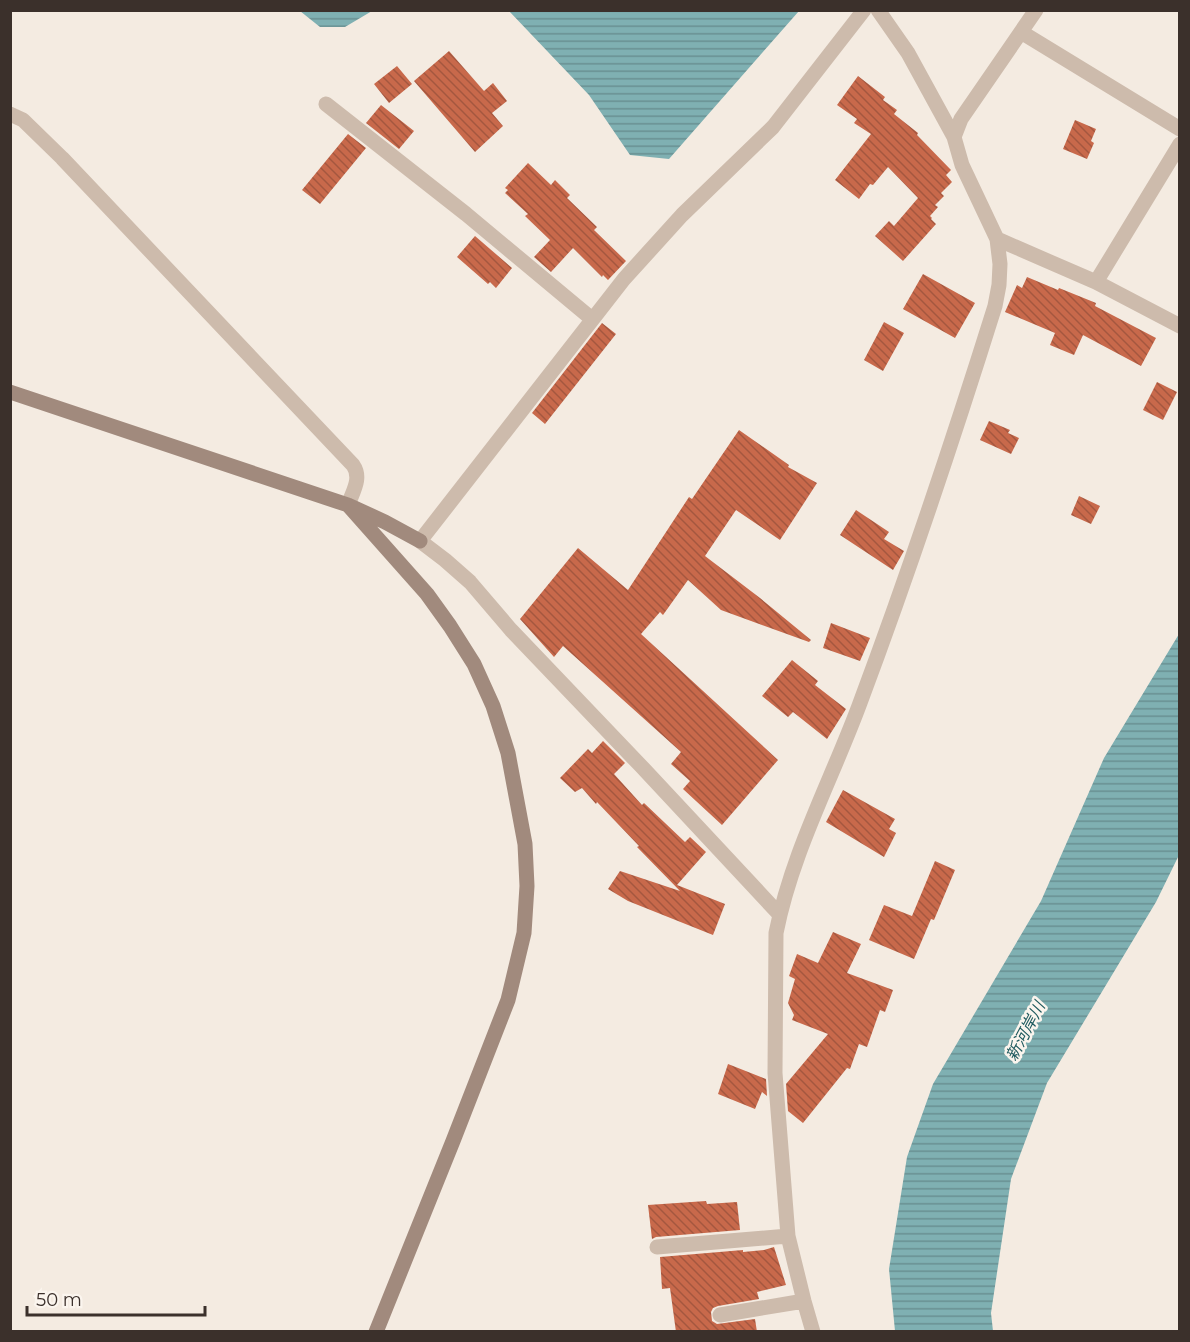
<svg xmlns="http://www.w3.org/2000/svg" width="1190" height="1342" viewBox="0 0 1190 1342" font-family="Montserrat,'Noto Sans JP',sans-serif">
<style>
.water{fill:url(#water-rules)}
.building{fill:url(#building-back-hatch)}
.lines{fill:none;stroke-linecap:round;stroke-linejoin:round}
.street{stroke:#cdbbac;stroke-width:15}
.secondary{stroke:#a18a7d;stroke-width:15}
.labels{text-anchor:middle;stroke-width:5;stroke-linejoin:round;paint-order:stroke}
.water-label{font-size:16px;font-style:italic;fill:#1f5a5e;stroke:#fbf5ee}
</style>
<defs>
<pattern id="water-rules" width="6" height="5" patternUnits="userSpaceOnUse" patternTransform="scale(1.5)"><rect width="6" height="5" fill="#7fb0b2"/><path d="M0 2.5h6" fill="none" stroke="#699091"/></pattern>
<pattern id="building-back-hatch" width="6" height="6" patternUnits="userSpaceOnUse" patternTransform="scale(1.5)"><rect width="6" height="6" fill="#c8694b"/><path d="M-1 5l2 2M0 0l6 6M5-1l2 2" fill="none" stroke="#a4573f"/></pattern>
</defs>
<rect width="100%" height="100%" fill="#f4ebe1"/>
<path class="water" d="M300,11H372L345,27H320Z
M509,11H799L669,159L630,155L589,95Z
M1179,634V855L1156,902L1047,1083L1011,1179L991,1313L993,1331H895L889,1269L907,1157L933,1084L1041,901L1104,758Z"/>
<path class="building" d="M449,51L484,91L493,83L507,101L492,113L503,126L475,152L414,81Z
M397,66L412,84L389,103L374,84Z
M858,76L885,97L883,100L897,110L894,114L918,133L917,135L951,170L946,175L952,182L941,193L944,196L935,205L938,207L930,216L932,218L931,219L936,224L903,261L875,236L889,221L894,226L918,198L888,167L873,185L870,184L859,199L835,180L871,134L854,123L857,119L837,105Z
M381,105L414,131L399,149L366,123Z
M1075,120L1096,129L1091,141L1094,143L1087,159L1063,149Z
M348,134L366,148L320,204L302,190Z
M528,163L551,185L555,180L570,195L567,198L597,227L594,230L626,261L608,280L603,275L602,277L573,248L551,272L534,257L550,240L525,216L528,214L505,193L508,190L505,188Z
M475,236L512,268L496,288L490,282L488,284L457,257Z
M923,274L975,303L955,338L903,309Z
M1027,277L1058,290L1059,288L1096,303L1095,306L1156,338L1141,366L1083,335L1074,355L1050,345L1055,333L1005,312L1017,285L1022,288Z
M884,322L904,333L883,371L864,360Z
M602,323L616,334L545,424L532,413Z
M1157,382L1177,392L1163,420L1143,410Z
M989,421L1010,430L1008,433L1019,438L1011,454L980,440Z
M739,430L789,465L788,467L817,483L780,540L736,510L705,556L760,598L811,640L809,642L721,610L688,580L663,615L660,612L641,634L778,760L722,825L683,789L690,781L671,764L681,752L563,646L554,657L520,619L578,548L628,590L689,497L692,499Z
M1079,496L1100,506L1091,524L1071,515Z
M856,510L889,532L884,539L904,551L893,570L840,535Z
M831,623L870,638L860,661L823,648Z
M792,660L818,681L815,685L846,709L827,739L793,712L788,717L762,696Z
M603,741L625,763L614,774L642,805L644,803L685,842L690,837L706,852L677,885L725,904L713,935L628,901L608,889L620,871L680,891L637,847L639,846L597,802L596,804L582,788L575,792L560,778L588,749L592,753Z
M843,790L895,819L889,829L896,833L884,857L826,822Z
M935,861L955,870L934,920L931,919L914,959L869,940L884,905L912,916Z
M833,932L861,944L847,973L893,990L885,1012L880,1010L867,1047L859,1044L850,1069L847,1068L803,1123L788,1111L786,1084L828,1034L792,1020L794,1015L788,1003L795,979L789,976L797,954L818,963Z
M728,1064L766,1079L767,1096L762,1092L755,1109L718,1094Z
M706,1201L707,1204L737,1202L740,1230L656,1237L652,1239L648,1205Z
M774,1247L786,1285L757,1292L759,1299L718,1306L713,1308L711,1312L712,1321L717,1324L755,1319L757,1332H676L670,1288L662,1289L660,1257L743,1250V1252L764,1250Z"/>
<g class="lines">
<path class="street" d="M1021,32L1180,129
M326,104L466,214L592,319
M10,114L23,120L62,158L353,465C362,478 353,491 348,505
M954,137L961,119L1036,10
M997,239L1096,282L1180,326
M1096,282L1180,144
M780,915L641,766L511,630L470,582L445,560L420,541L624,279L682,215L773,127L864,10
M657,1247L788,1236
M720,1315L804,1301
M813,1332L804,1301L788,1236L775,1073L776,933C792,852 832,779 860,703C909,572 953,440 995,306L999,285L1000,264L997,239L962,165L954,137L908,53L878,10"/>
<path class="secondary" d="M10,392L348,505L385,522L420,541
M348,505L427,594L450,626L474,664L493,706L508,753L525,844L527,886L524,933L508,1000L453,1141L376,1332"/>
</g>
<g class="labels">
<g class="water-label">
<text transform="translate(1025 1031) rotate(-62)" y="6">新河岸川</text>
</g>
</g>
<rect width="1190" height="1342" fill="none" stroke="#3b302b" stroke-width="24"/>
<path d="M27 1306v9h178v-9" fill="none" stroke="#3b302b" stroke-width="3"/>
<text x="36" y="1306" font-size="18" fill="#3b302b" stroke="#fbf5ee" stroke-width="4.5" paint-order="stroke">50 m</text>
</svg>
